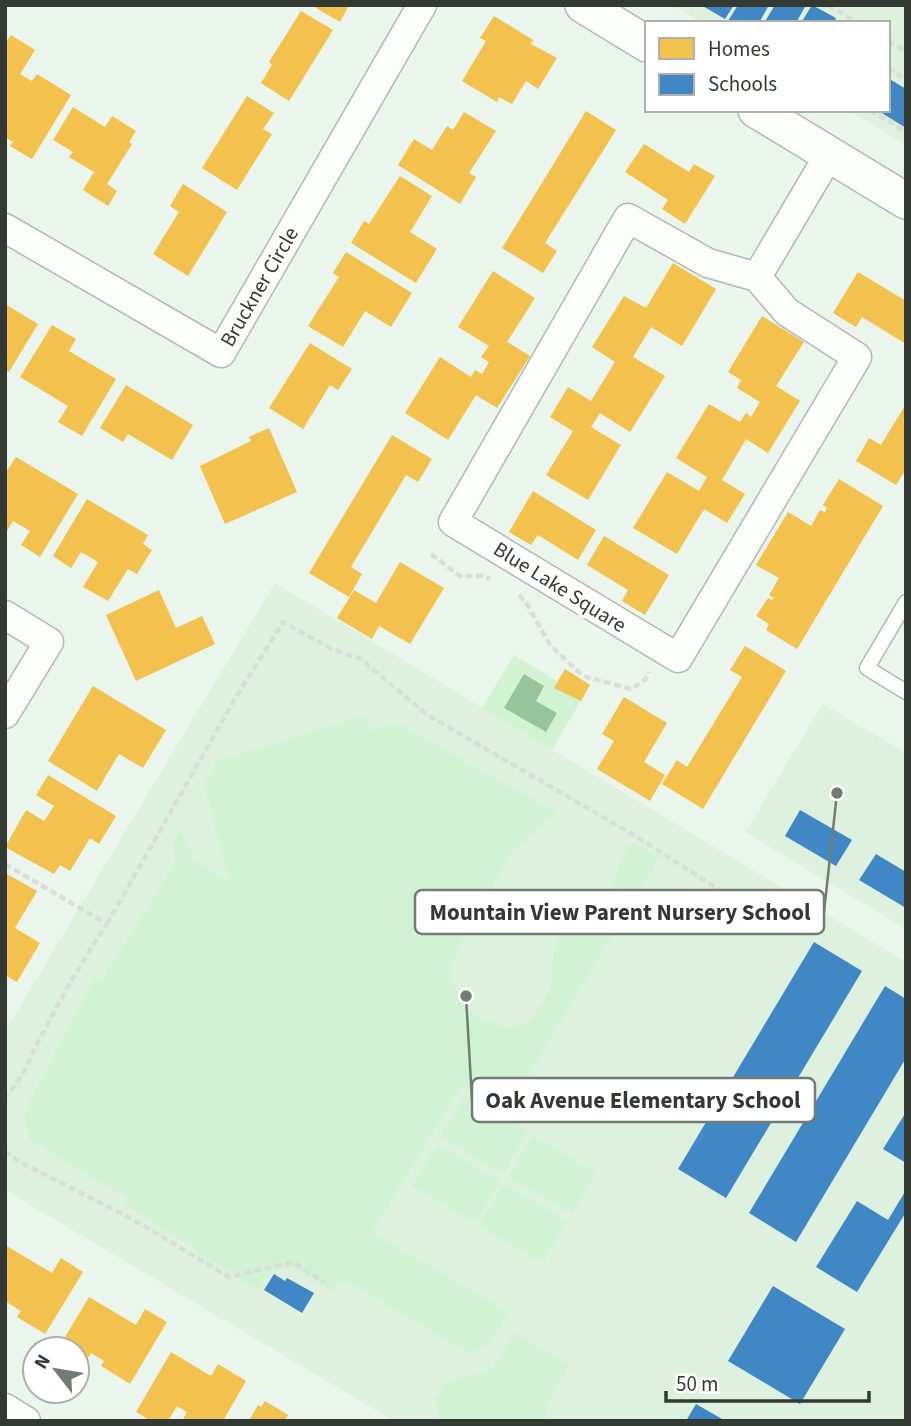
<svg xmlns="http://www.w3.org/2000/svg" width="911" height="1426" viewBox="0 0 911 1426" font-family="'Source Sans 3',sans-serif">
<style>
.built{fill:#def1df}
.green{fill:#d1f3d4}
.water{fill:#97c49a}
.homes{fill:#f2c14e}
.schools{fill:#3f88c5}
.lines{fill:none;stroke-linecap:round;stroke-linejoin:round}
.service-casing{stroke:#b0bab1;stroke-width:17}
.minor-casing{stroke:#b0bab1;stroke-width:31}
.tertiary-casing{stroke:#b0bab1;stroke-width:38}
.path{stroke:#daddda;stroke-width:4.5;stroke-dasharray:7 3.5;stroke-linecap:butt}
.service{stroke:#fcfefc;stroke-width:14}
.minor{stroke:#fcfefc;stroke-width:28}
.tertiary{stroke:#fcfefc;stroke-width:35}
.labels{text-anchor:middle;stroke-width:7;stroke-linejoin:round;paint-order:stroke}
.street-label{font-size:21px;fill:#323a33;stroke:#fff}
.leader{fill:none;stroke:#727c73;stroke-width:2.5}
.callout-dot{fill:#727c73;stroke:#fff;stroke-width:2.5}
.callout{fill:#fff;stroke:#727c73;stroke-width:2.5}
.callout-label{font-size:23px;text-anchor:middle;font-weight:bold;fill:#323a33}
</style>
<rect width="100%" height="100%" fill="#eaf6eb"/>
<path class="built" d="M673,5H906V145L848,110H888V23H702Z
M275,583L906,962V1421H394L5,1190V1031Z
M823,704L906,753V929L745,832Z"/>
<path class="green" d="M514,655L557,681L565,669L590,685L552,750L482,708Z
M364,715L372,732L396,722L557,813L510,853L459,947L449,975L471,1013L508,1029L530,1021L550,991L554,951L563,927L608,894L630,842L660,856L508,1109L461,1086L372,1232L508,1312L489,1345L469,1353L344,1280L335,1292L291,1267L269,1273L259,1291L124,1204L126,1198L29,1139L24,1113L95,978L102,980L176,862L173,841L180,830L196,861L229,882L204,784L218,761Z
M465,1095L528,1132L503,1174L440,1137Z
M533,1135L596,1172L572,1214L508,1177Z
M437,1144L500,1181L475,1223L412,1186Z
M504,1184L567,1221L542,1263L479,1226Z
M515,1333L569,1365L546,1405L548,1421H440L435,1400L446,1382L492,1369Z"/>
<path class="water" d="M524,674L544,686L536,701L557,713L546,732L504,708Z"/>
<path class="homes" d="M311,5H349L340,22Z
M301,11L333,30L289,101L261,83L272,65L269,62Z
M494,16L533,40L531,44L557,58L538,89L526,81L512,104L499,97L497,102L462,81L486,41L480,38Z
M11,35L35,50L20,74L32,81L37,74L71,95L32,159L10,146L13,142L5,137V43Z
M247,96L274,113L263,129L272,134L237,190L202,168Z
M73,107L105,127L112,116L136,131L129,142L132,144L107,184L117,191L108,206L83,190L94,172L69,157L73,152L53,140Z
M586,111L616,130L545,243L557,251L543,273L502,248Z
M464,112L496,131L469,173L476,177L460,204L398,165L414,139L432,150L447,126L453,130Z
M644,144L689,172L694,164L715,176L685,224L662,209L668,200L625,172Z
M400,176L432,196L410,232L437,249L416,283L351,243L364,221L369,224Z
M183,184L227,212L188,276L153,254L179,212L170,206Z
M346,252L412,293L391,327L365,311L343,347L308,326L339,277L333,273Z
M673,263L716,289L682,346L651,327L633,357L665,376L630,432L600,413L591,427L621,445L588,500L546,475L573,431L550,417L568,387L591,401L615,362L592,347L624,296L646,308Z
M493,271L535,298L507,342L530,356L497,408L476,395L448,440L405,413L440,357L471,377L475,370L482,374L489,362L481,357L489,346L458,327Z
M858,272L906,301V344L862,317L856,327L833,313Z
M5,304L38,324L9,372L5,370Z
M762,316L804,342L776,386L800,401L768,453L746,439L722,480L745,494L727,523L704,509L677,554L633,528L667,472L699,491L707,477L676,458L709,404L740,422L746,413L751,417L760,402L737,388L741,380L728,372Z
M52,325L76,339L69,351L116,379L82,436L58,422L68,406L20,377Z
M310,343L352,369L338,390L330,385L303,429L269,408Z
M126,385L193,425L172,460L128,434L123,442L100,428Z
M906,404V469L896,485L856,461L869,438L881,445Z
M269,428L297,492L225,524L200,466L251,441L249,437Z
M392,435L432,459L418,482L406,475L351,567L362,574L349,597L309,573Z
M16,457L78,494L40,557L21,545L30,531L13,521L5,534V474Z
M839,479L883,506L797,649L766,630L769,624L756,616L768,598L772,600L774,598L769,595L779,578L756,565L788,512L811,526L820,510L825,512L827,508L823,505Z
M533,491L596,530L578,560L538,535L531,545L509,532Z
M87,499L148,535L143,544L152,550L137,574L128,569L108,601L83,587L98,562L81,552L71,568L53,556Z
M604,536L669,575L645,615L622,601L628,590L587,565Z
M400,562L444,588L410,644L379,626L372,639L337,618L354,590L376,603Z
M159,590L176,628L202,616L215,644L136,681L106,615Z
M745,646L786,671L703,809L662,784L677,760L687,767L742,677L730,670Z
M565,669L590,685L581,701L554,688Z
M93,686L166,730L143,768L119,754L97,791L48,761Z
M624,697L667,723L644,762L665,775L650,801L597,769L614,741L602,734Z
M48,775L116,816L99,844L90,838L70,871L60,865L54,874L5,847L26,810L44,821L54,806L36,795Z
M5,873L37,891L15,928L40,943L17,982L5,975Z
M5,1245L52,1273L61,1258L83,1272L45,1334L17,1317L21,1311L5,1301Z
M89,1297L136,1325L145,1309L167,1322L130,1384L101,1366L104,1361L91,1353L79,1373L77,1349H58Z
M171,1352L211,1376L218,1364L246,1381L223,1421H182L187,1412L177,1406L168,1421H151L136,1412Z
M265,1401L288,1415L285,1421H249L258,1405L261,1407Z"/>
<path class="schools" d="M701,5H734L725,19Z
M738,5H769L759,23H730L728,21Z
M775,5H806L796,23H764Z
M812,5L836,18L834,23H801Z
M888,78L906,89V128L877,110H888Z
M800,810L852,840L836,866L785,836Z
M876,854L906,872V908L859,880Z
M814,942L862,971L726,1198L678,1169Z
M885,986L906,999V1058L796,1242L749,1213Z
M906,1112V1163L883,1149Z
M906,1190V1212L857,1292L816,1267L857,1201L888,1220Z
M274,1274L285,1281L287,1278L314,1293L302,1313L264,1290Z
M773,1286L845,1329L800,1404L728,1361Z
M696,1404L722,1419L721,1421H686Z"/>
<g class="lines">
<defs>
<path id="service" d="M906,602L867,668L906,692"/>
<g id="minor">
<path d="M628,218L708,263L757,277L787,312L857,357L678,658L453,522Z"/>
<path id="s1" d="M5,228L221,353L422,5"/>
<path d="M757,277L829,155"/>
<path d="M5,615L49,642L5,714"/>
<path d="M5,1408L26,1421"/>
</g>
<path id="tertiary" d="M583,5L647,44
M756,110L906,201"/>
</defs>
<use href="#service" class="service-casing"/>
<use href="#minor" class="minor-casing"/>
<use href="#tertiary" class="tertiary-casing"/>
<path class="path" d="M828,5L858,23
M888,41L905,51
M888,68L906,80
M870,110L906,132
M431,554L460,576H483L490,579
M519,595L527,604L550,645L583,676L631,689L645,680L649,672
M5,864L107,924C85,957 65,991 46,1027C32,1051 25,1077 5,1097
M107,924L233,702L283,622L332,649L361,659L426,714L637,837L785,932
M5,1151L18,1161L134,1220L229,1277L293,1262L324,1282"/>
<use href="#service" class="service"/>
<use href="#minor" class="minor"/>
<use href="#tertiary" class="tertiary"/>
</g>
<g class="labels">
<g class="street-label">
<text dy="7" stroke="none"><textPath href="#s1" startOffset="326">Bruckner Circle</textPath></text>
<text transform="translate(560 587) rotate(32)" y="7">Blue Lake Square</text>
</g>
</g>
<path class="leader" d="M837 793L824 912M466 996L472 1100"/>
<g class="callout-dot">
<circle cx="837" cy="793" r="7"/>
<circle cx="466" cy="996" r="7"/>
</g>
<g class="callout">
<rect x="415" y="890" width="409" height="44" rx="7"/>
<rect x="472" y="1078" width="343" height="44" rx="7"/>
</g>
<g class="callout-label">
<text x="620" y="920">Mountain View Parent Nursery School</text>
<text x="643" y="1108">Oak Avenue Elementary School</text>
</g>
<rect width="911" height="1426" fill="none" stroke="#323a33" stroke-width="14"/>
<rect x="645" y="21" width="245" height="91" fill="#ffffff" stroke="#adb0ad" stroke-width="2"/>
<rect x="659" y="38" width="35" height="21" fill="#f2c14e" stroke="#adb0ad" stroke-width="2"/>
<text x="708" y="56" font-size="21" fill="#323a33">Homes</text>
<rect x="659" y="74" width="35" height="21" fill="#3f88c5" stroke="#adb0ad" stroke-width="2"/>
<text x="708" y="91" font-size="21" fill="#323a33">Schools</text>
<g transform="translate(56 1370) rotate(301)"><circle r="33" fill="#ffffff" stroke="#adb0ad" stroke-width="2"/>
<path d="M0-5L12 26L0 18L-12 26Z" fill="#727c73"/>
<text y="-10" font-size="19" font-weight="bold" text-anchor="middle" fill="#323a33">N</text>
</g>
<path d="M666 1391v10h203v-10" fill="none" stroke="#323a33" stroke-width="3.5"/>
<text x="676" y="1391" font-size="21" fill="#323a33" stroke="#ffffff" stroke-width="5" paint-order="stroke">50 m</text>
</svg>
